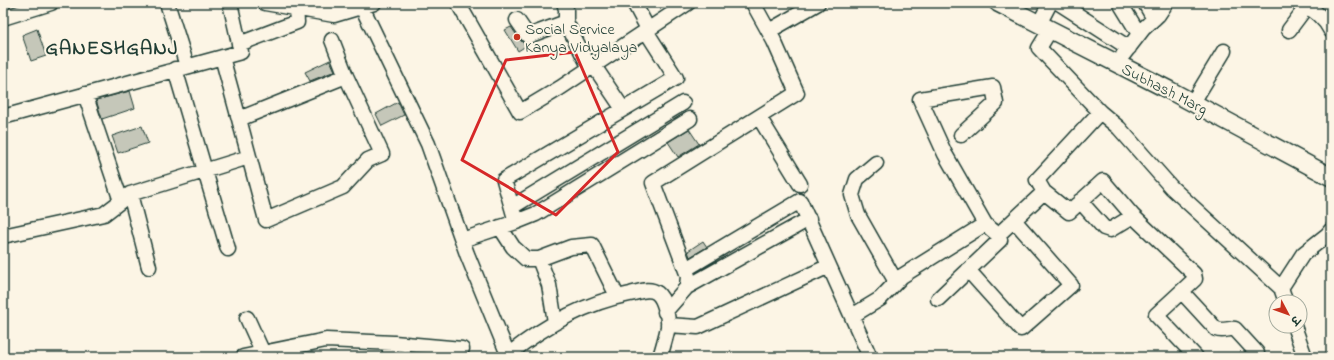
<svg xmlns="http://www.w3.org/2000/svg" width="1334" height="360" viewBox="0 0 1334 360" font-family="'Indie Flower','Playpen Sans Deva',sans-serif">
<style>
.building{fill:#c5c7b9;stroke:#1f3d34}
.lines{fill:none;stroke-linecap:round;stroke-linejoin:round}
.minor-casing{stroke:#1f3d34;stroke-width:17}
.major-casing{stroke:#1f3d34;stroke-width:20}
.minor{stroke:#fcf5e5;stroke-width:14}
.major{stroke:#fcf5e5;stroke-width:17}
.marked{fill:none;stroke:#d62828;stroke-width:3;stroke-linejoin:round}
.poi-dot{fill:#c8321e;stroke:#fcf5e5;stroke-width:1.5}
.labels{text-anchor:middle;stroke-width:4;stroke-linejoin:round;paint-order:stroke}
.poi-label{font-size:16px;fill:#1f3d34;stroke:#fcf5e5;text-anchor:start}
.street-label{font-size:16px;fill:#1f3d34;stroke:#fcf5e5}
.district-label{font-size:20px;font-weight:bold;letter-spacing:1px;fill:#1f3d34;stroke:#fcf5e5}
</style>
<rect width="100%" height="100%" fill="#fcf5e5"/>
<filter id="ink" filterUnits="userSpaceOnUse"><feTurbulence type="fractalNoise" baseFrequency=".025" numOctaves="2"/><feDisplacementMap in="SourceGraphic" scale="8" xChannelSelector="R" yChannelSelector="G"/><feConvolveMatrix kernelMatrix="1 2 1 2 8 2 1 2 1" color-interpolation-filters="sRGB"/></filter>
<g filter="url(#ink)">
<path class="building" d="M511,27L521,41L524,43L529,44L518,51L505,30Z
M37,29L46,56L31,61L22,35Z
M330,60L335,71L310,81L305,72Z
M130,91L135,108L102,119L96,100Z
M398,102L404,115L382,126L376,114Z
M142,126L148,143L118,153L112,136Z
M689,129L699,144L678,157L668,142Z
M703,241L707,247L690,257L688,251Z"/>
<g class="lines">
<defs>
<path id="minor" d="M167,3L187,66
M265,3L334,15L374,3
M458,3L520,112L560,88L688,3
M564,3L566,9V22L590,68
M634,3L648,29
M1059,3L1129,48
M1120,3L1139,34
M1145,3L1154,19
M1301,3C1313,9 1325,19 1331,31
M362,7L428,144L467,254L509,357
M3,18L51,3
M517,20L528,36L566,22
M1039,24L1050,3
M1050,30L1039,48L1100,112L1119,128L1171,187L1281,288L1286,302
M1289,30L1307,6
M769,31L818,3
M332,40L346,76L382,154L368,160L343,187L266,220L239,119L346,76
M239,44L297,22L296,8
M1123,55L1143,29L1158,15L1166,3
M222,57L239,119
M594,66L623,109
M175,69L228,249
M85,94L121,201
M1193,102L1224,51
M3,117L241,52L230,3
M759,117L800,184
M961,135L996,103L993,87L920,99L945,154L985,224L998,235L1044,192L1037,180L1100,112
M876,163L857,179L852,195L858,215L896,282
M1044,192L1069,212L1103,181L1133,216L1194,274L1195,279L1156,315L1196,357
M130,194L149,267
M1080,201L1104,228L1110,230L1133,216
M512,207L683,103
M516,222L504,180L676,78L646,31
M500,227L513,247L526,259H539L571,247L592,245L617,296
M3,236L104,214L130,194L249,157
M462,240L516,222L536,214L690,119
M539,259L549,285L555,322
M686,269L800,201L870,357
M968,270L1021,329L1071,285L1014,220
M687,287L809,219
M1281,288L1303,254L1327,235L1331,230
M1182,292L1216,329C1223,332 1228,328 1235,329L1257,353
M938,299L1000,240L998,235
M665,312L687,287L688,276L653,183L797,93L774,41L753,3
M852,316L880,299L902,276L985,224
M247,318L263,353
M668,325L698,327L829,266
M1294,326L1305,357
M390,343V357
M508,355C544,326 584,303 630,294C639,292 649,287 657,293C664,298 669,319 668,327C666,337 663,347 660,357
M243,357L326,340L394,343L462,349"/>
<path id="major" d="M998,3L1169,90L1331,177"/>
</defs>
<use href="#minor" class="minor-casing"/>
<use href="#major" class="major-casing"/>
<use href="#minor" class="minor"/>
<use href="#major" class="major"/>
</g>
</g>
<path class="marked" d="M575,52L618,152L556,215L462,160L506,60Z"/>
<circle class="poi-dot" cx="517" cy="37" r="4"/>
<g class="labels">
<g class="poi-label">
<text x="525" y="34">Social Service<tspan x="525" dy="18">Kanya Vidyalaya</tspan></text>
</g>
<g class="street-label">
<text transform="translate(1165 88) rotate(27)" y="6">Subhash Marg</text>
</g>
<g class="district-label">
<text x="112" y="54">GANESHGANJ</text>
</g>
</g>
<rect width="1334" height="360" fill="none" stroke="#fcf5e5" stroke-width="16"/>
<rect x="8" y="8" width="1318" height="344" fill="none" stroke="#1f3d34" stroke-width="1.5" filter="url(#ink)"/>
<g transform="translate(1288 314) rotate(131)"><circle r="19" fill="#fcf5e5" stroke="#a4ab9e"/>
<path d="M0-3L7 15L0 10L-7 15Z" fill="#c8321e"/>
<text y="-6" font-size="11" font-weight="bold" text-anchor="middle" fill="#1f3d34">उ</text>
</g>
</svg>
